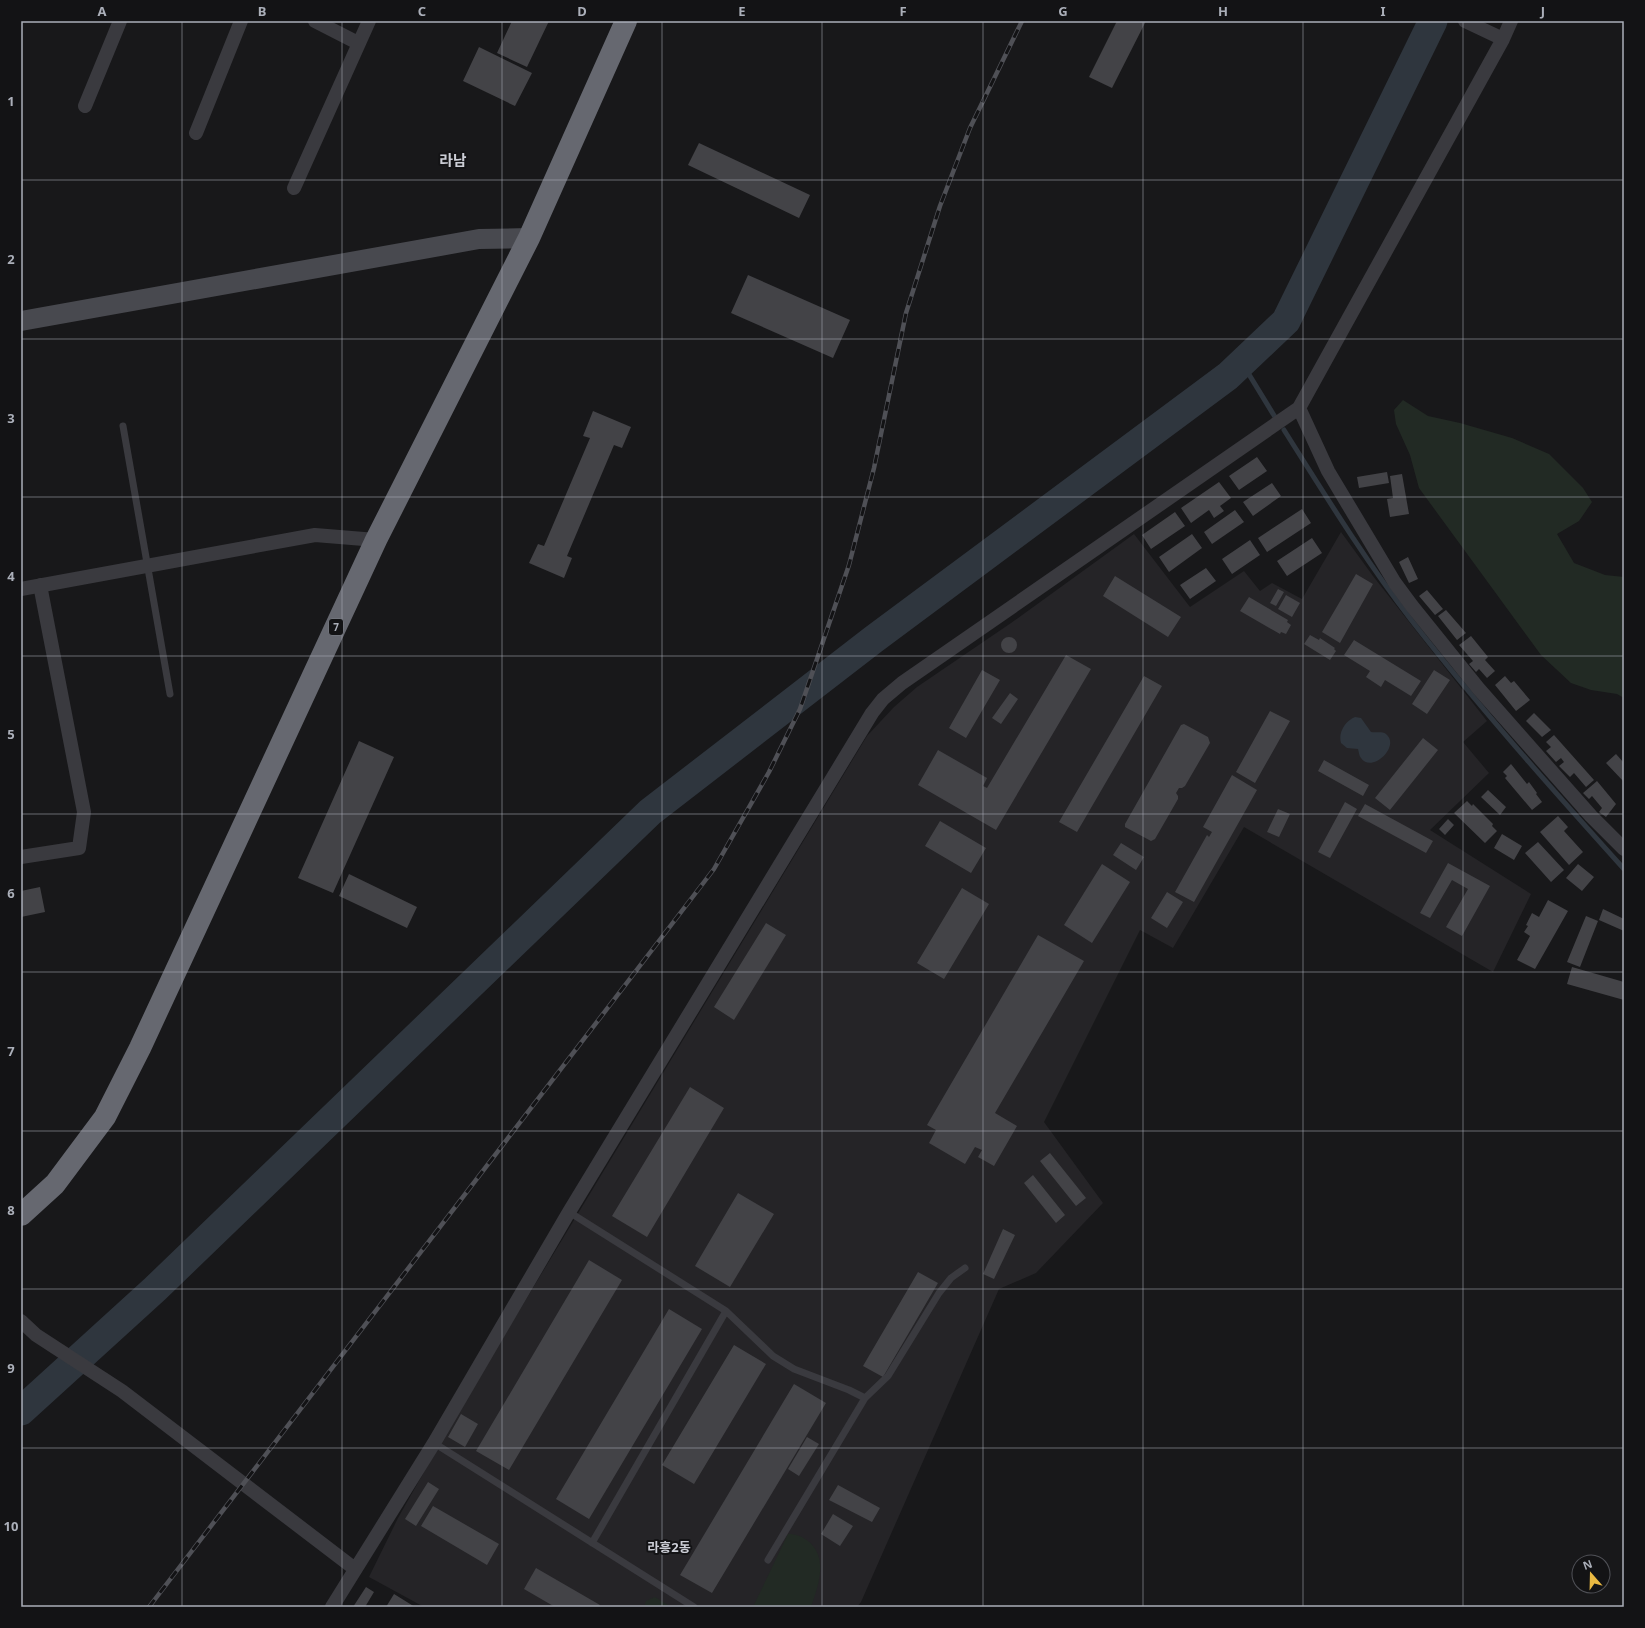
<svg xmlns="http://www.w3.org/2000/svg" width="1645" height="1628" viewBox="0 0 1645 1628" font-family="'Noto Sans','Noto Sans KR',sans-serif">
<style>
.built{fill:#252427}
.green{fill:#222a24}
.water{fill:#2f363e}
.lines{fill:none;stroke-linecap:round;stroke-linejoin:round}
.stream{stroke:#2f363e;stroke-width:5}
.river{stroke:#2f363e;stroke-width:29}
.building{fill:#434347}
.lane{stroke:#3a3a3f;stroke-width:7}
.street{stroke:#3a3a3f;stroke-width:14}
.secondary{stroke:#48494f;stroke-width:20}
.highway{stroke:#666870;stroke-width:22}
.rail-casing{stroke:#4f5056;stroke-width:4.5}
.rail{stroke:#131315;stroke-width:3;stroke-dasharray:9;stroke-linecap:butt}
.grid{fill:none;stroke:#abafb9;stroke-width:1;stroke-opacity:0.55}
.labels{text-anchor:middle;stroke-width:4;stroke-linejoin:round;paint-order:stroke}
.shield{fill:#131315;stroke:#7d8088;stroke-width:1}
.shield-label{font-size:10px;font-weight:bold;fill:#abafb9}
.quarter-label{font-size:13px;font-weight:bold;fill:#ccced6;stroke:#131315}
.district-label{font-size:15px;font-weight:bold;fill:#ccced6;stroke:#131315}
.neatline{fill:none;stroke:#abafb9;stroke-width:1.5}
.grid-label{font-size:13px;text-anchor:middle;font-weight:bold;fill:#abafb9}
</style>
<rect width="100%" height="100%" fill="#18181a"/>
<path class="built" d="M1341,532L1373,576L1487,721L1463,742L1489,773L1430,830L1531,894L1493,972L1244,827L1173,948L1140,930L1044,1122L1103,1203L1036,1273L999,1289L861,1602L857,1607H424L369,1577L398,1518L459,1410L867,736L894,707L917,687L1011,623L1134,534L1190,607L1244,571L1260,591L1272,583L1302,599Z"/>
<path class="green" d="M1403,400L1428,416L1460,423L1512,438L1549,454L1583,488L1592,502L1579,521L1557,534L1574,563L1605,575L1624,577V698L1617,694L1591,690L1571,683L1541,655L1419,488L1410,455L1396,424L1394,410Z
M788,1534C797,1534 801,1536 808,1541C829,1558 818,1586 811,1607H753Z
M655,1597L671,1607H644L646,1601Z"/>
<path class="water" d="M1355,717L1361,718L1371,732C1376,733 1382,731 1386,734C1401,746 1372,774 1361,758C1359,756 1359,752 1358,749L1347,748L1341,743C1338,733 1345,721 1355,717Z"/>
<g class="lines">
<path class="stream" d="M1242,363L1275,417
M1284,430C1325,495 1365,560 1412,621C1479,707 1551,788 1624,869"/>
<path class="river" d="M21,1411L155,1289L650,812L874,639L1228,376L1286,321L1433,21"/>
</g>
<path class="building" d="M512,21H549L527,67L497,53Z
M1117,21H1146L1112,88L1089,77Z
M479,47L532,73L515,106L463,81Z
M699,143L810,195L799,218L688,165Z
M748,275L850,320L833,358L731,313Z
M593,411L631,427L622,448L614,445L567,556L572,558L564,578L529,563L538,544L544,546L590,438L583,436Z
M1257,457L1267,471L1239,490L1229,476Z
M1387,472L1389,483L1359,488L1357,477Z
M1402,474L1409,514L1390,517L1387,499L1393,498L1390,476Z
M1219,482L1231,498L1220,506L1224,511L1214,518L1209,510L1191,523L1181,508Z
M1272,483L1281,496L1253,516L1243,502Z
M1302,509L1311,523L1267,552L1258,538Z
M1235,510L1244,522L1212,544L1204,532Z
M1175,512L1185,526L1151,549L1142,535Z
M1192,534L1202,548L1169,572L1159,557Z
M1312,538L1322,553L1287,576L1277,561Z
M1250,540L1260,555L1232,574L1222,559Z
M1408,557L1418,579L1409,583L1399,562Z
M1206,568L1216,581L1190,599L1180,585Z
M1356,574L1373,584L1340,643L1322,632Z
M1115,576L1181,617L1168,637L1103,596Z
M1278,589L1284,592L1276,606L1270,603Z
M1427,590L1443,609L1435,615L1419,596Z
M1286,595L1300,603L1292,617L1278,609Z
M1249,597L1288,620L1287,622L1291,625L1286,634L1281,632L1280,634L1240,611Z
M1446,610L1466,633L1457,640L1438,616Z
M1310,635L1319,640L1320,638L1335,648L1334,649L1336,651L1330,660L1304,644Z
M1471,636L1488,657L1485,660L1495,671L1487,678L1479,669L1476,672L1469,664L1473,661L1459,645Z
M1001 645a8 8 0 1 1 16 0a8 8 0 1 1-16 0Z
M1354,640L1421,681L1411,696L1385,680L1381,687L1366,677L1370,671L1344,655Z
M1066,655L1091,669L996,830L918,785L938,750L987,778L983,786L987,788Z
M982,670L1000,680L966,738L949,728Z
M1434,670L1450,680L1427,714L1412,704Z
M1144,676L1162,686L1077,832L1059,822Z
M1505,676L1511,683L1514,681L1530,700L1516,711L1495,685Z
M1010,693L1018,699L1001,724L992,718Z
M1270,711L1290,721L1255,783L1236,772Z
M1534,713L1551,730L1542,737L1526,721Z
M1184,724L1208,737L1210,743L1185,786L1182,788H1179L1176,793L1178,796V799L1155,839L1151,841L1125,827V824L1181,725Z
M1554,735L1594,780L1586,787L1574,773L1570,777L1559,766L1564,762L1561,758L1556,762L1546,751L1551,747L1546,742Z
M1423,738L1438,750L1390,810L1375,798Z
M359,741L394,757L333,893L298,878Z
M1616,754L1624,763V782L1606,763Z
M1324,760L1369,785L1363,796L1318,771Z
M1511,764L1527,784L1529,782L1537,793L1536,794L1542,802L1532,810L1505,778L1507,776L1503,772Z
M1232,775L1257,790L1194,902L1175,892L1207,835L1209,837L1212,832L1203,827Z
M1597,781L1616,804L1606,817L1599,812L1602,808L1592,796L1589,799L1583,793Z
M1488,790L1506,807L1500,815L1481,797Z
M1467,801L1472,806L1473,804L1493,824L1492,826L1497,831L1485,843L1454,813Z
M1345,802L1357,809L1330,858L1318,852Z
M1365,804L1433,841L1426,853L1358,816Z
M1278,809L1290,814L1279,837L1267,832Z
M1558,816L1568,827L1564,831L1583,852L1569,865L1540,832Z
M1448,819L1454,825L1445,835L1439,829Z
M940,821L986,848L971,873L925,846Z
M1502,834L1522,846L1514,860L1494,848Z
M1538,842L1564,870L1551,882L1525,853Z
M1121,843L1144,857L1136,870L1113,855Z
M1448,863L1490,886L1462,936L1446,927L1468,889L1452,880L1430,918L1420,913Z
M1102,864L1130,882L1092,943L1064,925Z
M1578,864L1594,877L1582,891L1566,878Z
M349,874L417,907L407,928L339,896Z
M40,887L45,912L21,917V891Z
M962,888L989,904L944,979L917,963Z
M1167,892L1183,902L1167,928L1151,918Z
M1548,900L1568,911L1535,969L1517,960L1530,936L1524,932L1528,926L1526,925L1532,913L1539,917Z
M1603,909L1624,919V931L1599,920Z
M1586,916L1598,921L1580,967L1567,962Z
M766,923L786,935L734,1020L714,1007Z
M1038,935L1084,961L995,1113L1017,1126L994,1166L978,1157L982,1150L975,1147L965,1164L929,1143L936,1130L927,1125Z
M1572,967L1624,982V1000L1567,984Z
M690,1087L724,1108L647,1237L612,1216Z
M1050,1153L1086,1198L1076,1206L1040,1161Z
M1033,1175L1065,1215L1056,1223L1024,1183Z
M738,1193L774,1214L730,1287L695,1266Z
M1003,1229L1015,1235L994,1279L983,1274Z
M589,1260L622,1280L509,1470L476,1451Z
M918,1272L938,1283L883,1377L863,1366Z
M669,1309L702,1329L589,1519L556,1499Z
M734,1345L766,1364L694,1484L662,1465Z
M794,1384L826,1403L712,1593L680,1575Z
M461,1414L478,1424L465,1447L448,1437Z
M807,1437L819,1444L799,1476L788,1469Z
M428,1482L439,1489L416,1526L405,1519Z
M838,1485L880,1508L872,1522L829,1500Z
M433,1506L499,1544L487,1565L421,1526Z
M833,1514L853,1526L840,1546L821,1534Z
M536,1568L600,1605L599,1607H555L524,1589Z
M366,1587L374,1592L365,1607H353Z
M394,1594L415,1607H386Z"/>
<g class="lines">
<path class="lane" d="M123,426L170,694
M569,1212L726,1311L773,1356L794,1369L849,1390L865,1398
M434,1443L694,1607
M592,1543L726,1311
M768,1560L865,1398L888,1376L939,1293L951,1278L965,1268"/>
<path class="street" d="M315,21L358,43
M1465,21L1503,39
M85,106L120,21
M196,133L241,21
M294,188L369,21
M1299,408L1328,471L1395,583L1412,606L1478,688L1591,816L1624,849
M21,589L315,535L376,540
M21,857L79,848L84,812L40,585
M21,1321L36,1335L122,1391L355,1569
M332,1607L434,1443L569,1212L872,713L883,699L902,683L1299,408L1503,39L1511,21"/>
<path class="secondary" d="M21,321L479,239L529,238"/>
<path class="highway" d="M21,1215L55,1184L105,1117L140,1048L376,540L529,238L626,21"/>
<defs>
<path id="rail" d="M149,1607L714,869L769,772L800,709L849,565L874,468L906,313L940,206L970,128L1022,21"/>
</defs>
<use href="#rail" class="rail-casing"/>
<use href="#rail" class="rail"/>
</g>
<path class="grid" d="M182,21V1607M342,21V1607M502,21V1607M662,21V1607M822,21V1607M983,21V1607M1143,21V1607M1303,21V1607M1463,21V1607M21,180H1624M21,339H1624M21,497H1624M21,656H1624M21,814H1624M21,972H1624M21,1131H1624M21,1289H1624M21,1448H1624"/>
<g class="labels">
<rect class="shield" x="329" y="619" width="14" height="16" rx="3"/>
<g class="shield-label">
<text x="336" y="631">7</text>
</g>
<g class="quarter-label">
<text x="669" y="1552">라흥2동</text>
</g>
<g class="district-label">
<text x="453" y="166">라남</text>
</g>
</g>
<rect width="1645" height="1628" fill="none" stroke="#131315" stroke-width="44"/>
<g transform="translate(1591 1574) rotate(340)"><circle r="19" fill="#131315" stroke="#505157"/>
<path d="M0-3L7 15L0 10L-7 15Z" fill="#e9b942"/>
<text y="-6" font-size="11" font-weight="bold" text-anchor="middle" fill="#abafb9">N</text>
</g>
<rect x="22" y="22" width="1601" height="1584" class="neatline"/>
<g class="grid-label">
<text x="102" y="16">A</text>
<text x="262" y="16">B</text>
<text x="422" y="16">C</text>
<text x="582" y="16">D</text>
<text x="742" y="16">E</text>
<text x="903" y="16">F</text>
<text x="1063" y="16">G</text>
<text x="1223" y="16">H</text>
<text x="1383" y="16">I</text>
<text x="1543" y="16">J</text>
<text x="11" y="106">1</text>
<text x="11" y="264">2</text>
<text x="11" y="423">3</text>
<text x="11" y="581">4</text>
<text x="11" y="739">5</text>
<text x="11" y="898">6</text>
<text x="11" y="1056">7</text>
<text x="11" y="1215">8</text>
<text x="11" y="1373">9</text>
<text x="11" y="1531">10</text>
</g>
</svg>
